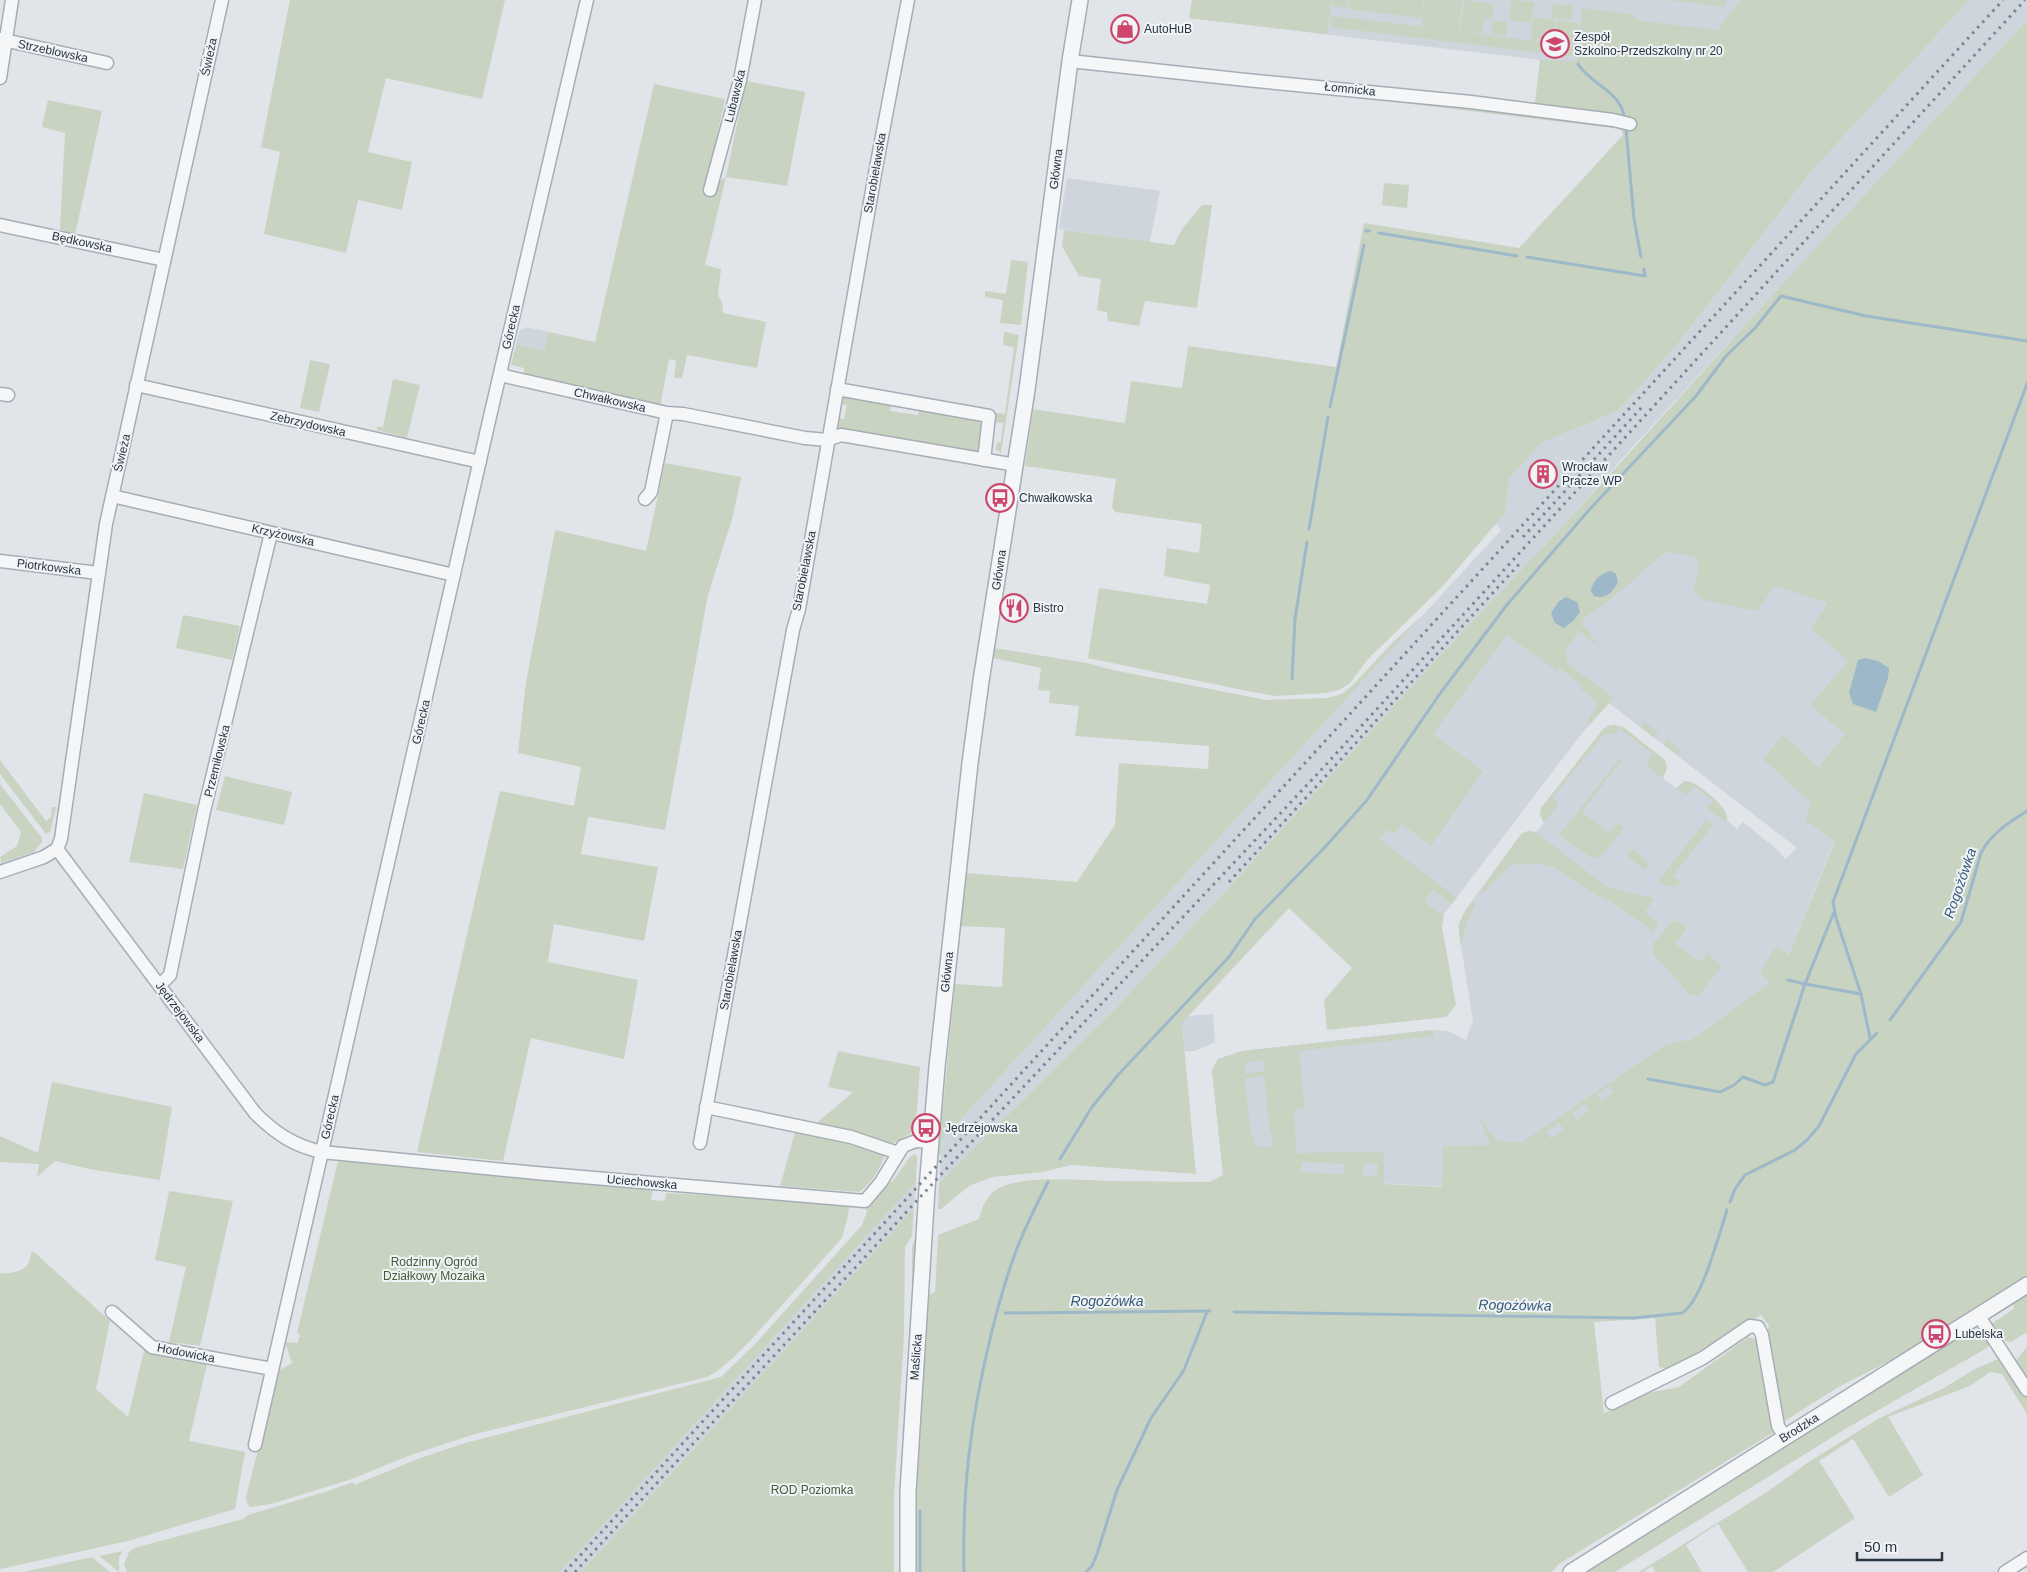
<svg xmlns="http://www.w3.org/2000/svg" width="2027" height="1572" viewBox="0 0 2027 1572" font-family="Helvetica,sans-serif">
<style>
.built{fill:#cfd5dc}
.green{fill:#c9d3c2;fill-rule:evenodd}
.water{fill:#9cb8c9}
.lines{fill:none;stroke-linecap:round;stroke-linejoin:round}
.stream{stroke:#9cb8c9;stroke-width:3}
.minor-casing{stroke:#a6adb4;stroke-width:15}
.tertiary-casing{stroke:#a6adb4;stroke-width:18}
.minor{stroke:#f4f6f8;stroke-width:12}
.tertiary{stroke:#f4f6f8;stroke-width:15}
.rail{stroke:#7a8793;stroke-width:3;stroke-dasharray:2.5 5;stroke-linecap:butt}
.labels{text-anchor:middle;stroke-width:4;stroke-linejoin:round;paint-order:stroke}
.poi-label{font-size:12px;fill:#293541;stroke:#f1f4f7;text-anchor:start}
.street-label{font-size:12px;fill:#293541;stroke:#f1f4f7}
.park-label{font-size:12px;fill:#435d37;stroke:#f1f4f7}
.water-label{font-size:14px;font-style:italic;fill:#345975;stroke:#f1f4f7}
</style>
<rect width="100%" height="100%" fill="#e1e5ea"/>
<path class="built" d="M1192,0H1740L1726,19L1679,71L1540,60L1189,18Z
M1969,0H2027V20L1628,452L1570,518L1436,660L1232,884L1114,1010L939,1183L942,1140L1501,530L1495,523L1505,512L1509,479L1542,441L1618,411L1676,346L1811,172Z
M1067,178L1160,191L1150,242L1059,229Z
M525,327L549,332L544,351L519,345L520,342L517,341L520,329L524,330Z
M1588,531L1940,574L1782,973L1565,1132L1470,1188L1223,1175L1212,1070L1218,1059L1242,1051L1432,1030L1447,1031L1466,1040L1468,1033L1473,1022L1458,926L1464,912L1521,834L1528,831L1536,832L1544,823L1540,815L1541,808L1607,726L1613,725L1623,727L1665,760L1667,769L1663,778L1676,788L1685,781L1693,782L1719,803L1726,812L1727,820L1737,829L1743,822L1779,851L1785,859L1797,848L1609,703L1583,732L1444,914L1435,910L1425,901L1433,890L1354,834L1464,680Z
M1213,1014L1215,1042L1195,1051H1185L1182,1023L1188,1016Z
M916,1182L914,1208L581,1572H560Z"/>
<path class="green" d="M290,0H505L482,99L386,78L368,152L412,162L402,210L358,200L346,253L264,234L280,152L261,147Z
M1192,0H1332L1327,34L1189,18Z
M1333,0H1347L1346,8L1332,6Z
M1349,0H1423L1421,18L1348,9Z
M1424,0H1462L1459,30L1421,26Z
M1464,0L1486,3L1482,33L1461,32L1577,46L1576,57L1330,27L1331,16L1460,31Z
M1512,0L1534,2L1531,23L1514,21L1509,18Z
M1667,0H1726L1725,7Z
M1740,0H1969L1811,172L1676,346L1618,411L1542,442L1509,479L1505,513L1443,586L1368,659L1350,683L1339,690L1326,693L1276,696L1252,692L1088,658L1099,588L1207,604L1210,585L1164,576L1167,548L1199,553L1202,524L1115,512L1112,507L1116,479L1025,466L1033,409L1125,423L1131,381L1182,388L1188,346L1336,367L1364,223L1519,248L1623,135L1621,129L1245,84L1534,111L1540,60L1577,61L1582,8L1630,14L1641,21L1717,30Z
M1487,3L1494,4L1492,19L1485,18Z
M1553,4L1573,6L1571,20L1551,18Z
M1533,17L1555,20L1553,41L1531,39Z
M1493,20L1507,22L1506,36L1491,34Z
M1557,20L1579,23L1576,44L1554,42Z
M2027,20V1277L1948,1326L1945,1321L1936,1327L1937,1332L1933,1335L1935,1338L1840,1386L1783,1422L1766,1333L1769,1326L1761,1315L1669,1369L1659,1367L1655,1318L1594,1322L1604,1413L1652,1392L1679,1387L1748,1337L1755,1339L1758,1344L1774,1432L1559,1564L1552,1572H915V1511L928,1295L935,1292L938,1235L979,1219C982,1206 987,1195 999,1188C1022,1175 1083,1180 1109,1181C1143,1181 1176,1182 1209,1182L1223,1175L1212,1070L1218,1059L1242,1051L1432,1030L1435,1036L1299,1051L1305,1108L1294,1110L1296,1153L1384,1152V1184L1442,1187L1443,1146L1490,1145L1478,1114L1488,1130L1498,1141L1521,1143L1665,1045L1683,1040L1688,1042L1770,982L1760,973L1774,949L1778,948L1789,955L1835,841L1805,820L1811,803L1763,759L1783,735L1819,767L1845,734L1810,705L1848,661L1811,628L1828,603L1775,586L1757,611L1703,600L1693,590L1698,574V559L1691,556L1665,552L1609,601L1581,620L1599,647L1575,628L1577,634L1565,652L1568,664L1614,698L1590,724L1587,721L1598,703L1581,689L1582,686L1560,668L1557,671L1507,635L1433,734L1483,771L1431,846L1402,824L1395,834L1388,829L1380,839L1457,898L1451,904L1433,890L1425,901L1435,910L1444,914L1442,927L1456,1005L1446,1017L1327,1030L1324,1000L1352,968L1289,908L1182,1023L1196,1174L1071,1165L1043,1172L992,1177L969,1186L941,1209H938L939,1183L1114,1010L1232,884L1436,660L1570,518L1799,266ZM1865,658L1878,661L1889,668L1849,693L1859,660ZM1264,1060L1265,1071L1246,1074L1245,1063ZM1264,1076L1270,1133L1272,1134L1273,1147L1255,1146L1254,1135H1251L1245,1078ZM1609,1086L1614,1092L1602,1101L1597,1095ZM1585,1104L1589,1111L1577,1120L1572,1113ZM1559,1123L1564,1129L1551,1139L1546,1132ZM1302,1162L1344,1164L1343,1174L1301,1172ZM1364,1163L1378,1164L1377,1176L1362,1175Z
M746,81L805,92L787,186L726,177L705,265L721,269L718,295L722,302L723,313L766,322L757,368L687,355L682,378H674L676,361L669,359L660,407L523,376L524,368L511,365L517,341L520,342L519,345L544,351L549,332L595,342L654,84L725,99L705,189L726,177Z
M48,100L102,111L75,235L60,229L65,133L42,127Z
M1384,183L1409,185L1407,208L1382,205Z
M1202,205H1212L1197,308L1145,301L1139,326L1108,321L1107,312L1097,310L1101,279L1079,276L1062,246L1064,230L1174,245L1182,229Z
M1011,260L1028,262L1021,325L1000,323L1003,300L985,297V291L1006,294Z
M1004,332L1019,335L1001,453L995,449L998,442H1001L1003,423L995,422L996,413L1005,414L1014,347L1003,345Z
M310,360L330,364L319,412L300,408Z
M393,379L420,385L407,438L377,430V426L383,427Z
M844,394L891,403L890,411L918,415L919,407L977,418L981,425L978,452L974,453L835,428L836,418L844,419L847,405L838,403L839,397Z
M665,463L741,477L733,516L708,595L665,830L588,817L581,854L658,867L644,941L554,924L548,962L638,980L624,1059L531,1038L503,1161L417,1152L500,791L574,806L581,767L518,753L526,682L555,530L646,551Z
M998,518L999,532L980,638H979Z
M1424,614L942,1140L941,1154L938,1157L955,984L1002,987L1005,928L961,926L966,873L1077,882L1115,825L1119,763L1208,769L1209,746L1075,736L1079,706L1049,703L1050,691L1038,690L1041,668L993,658L994,648L1087,663L1113,670L1266,700L1327,698L1342,694L1353,685L1392,643Z
M183,615L240,626L232,660L176,648Z
M1642,720L1659,733L1653,737L1642,728Z
M1613,725L1623,727L1665,760C1668,767 1667,772 1662,778L1647,766V762L1653,754L1619,728L1613,735L1605,733L1552,798L1559,804L1544,823L1540,815L1541,808L1603,729Z
M1666,738L1683,751L1676,754L1664,745Z
M1620,758L1622,760L1582,812L1609,833L1617,823L1624,828L1604,853L1599,857L1592,858L1559,835Z
M0,760L46,821L51,817L52,807H56L50,832L46,834L0,774Z
M225,776L292,792L284,825L216,810Z
M1685,781C1699,783 1726,805 1727,820L1725,822L1707,808L1713,801L1695,787L1686,795L1676,788Z
M0,784L42,838V842L34,852L1,863L0,857L17,846L21,832L0,804Z
M144,793L197,805L183,869L129,862Z
M1706,820L1713,825L1673,876L1681,882L1674,887L1666,886L1659,881L1663,875Z
M1528,831L1536,832L1607,887L1652,898L1654,900L1645,912L1659,925L1653,931L1613,903L1589,891L1554,867L1535,863L1511,865L1484,892L1481,890L1521,834Z
M1633,849L1649,864L1644,870L1628,857L1627,851Z
M1474,899L1476,903L1466,925L1461,946C1457,922 1460,918 1474,899Z
M1673,921L1680,922L1687,928L1675,944L1700,962L1707,953L1722,966L1698,996L1689,994L1665,967L1654,955L1652,945Z
M838,1051L920,1067L917,1110L911,1133L890,1145L840,1128L817,1123L853,1092L828,1087Z
M52,1082L172,1107L160,1180L89,1169L55,1161L37,1177L39,1164L0,1162V1136L38,1153Z
M796,1129L841,1137L885,1154C881,1168 871,1184 859,1192L780,1186Z
M915,1154L917,1157L916,1182L560,1572H127L124,1565L129,1552L134,1548L243,1519L248,1515L328,1491L353,1482L354,1485L420,1458L465,1443L721,1377L755,1344L862,1225L867,1212L865,1207L888,1180L892,1182L910,1157Z
M338,1161L653,1188L651,1200L665,1201L666,1193L753,1198V1195L845,1203L849,1207L848,1216L842,1238L750,1341L733,1358L716,1372L707,1377L472,1435L408,1456L352,1479L271,1504L250,1507L247,1503L246,1497L278,1371L292,1363L285,1342L298,1343L300,1334L297,1333Z
M169,1191L233,1201L200,1346L169,1342L186,1267L155,1260Z
M914,1208L912,1236L905,1247L904,1335L894,1496V1572H581Z
M916,1238L918,1239L914,1285L912,1283V1246Z
M33,1251L110,1321L96,1389L128,1417L144,1351L207,1364L189,1441L245,1452L235,1509L128,1541L0,1569V1273C10,1274 25,1272 29,1262C31,1258 30,1254 33,1251Z
M2027,1293V1332L2011,1342L1998,1339L1991,1324L2014,1309L2013,1302Z
M1971,1330L1983,1333L1991,1343L1987,1348L1847,1428L1615,1572H1580L1963,1333Z
M2027,1347V1385L2014,1363Z
M1998,1359L2005,1361L2027,1395V1414L2002,1374L1990,1372L1970,1386L1888,1417L1923,1475L1889,1497L1853,1439L1819,1461L1855,1518L1773,1572H1748L1718,1524L1686,1545L1702,1572H1655L1652,1566L1643,1572H1639L1770,1490L1807,1463L1878,1419L1944,1388L1973,1370Z
M123,1551L119,1557V1572L99,1556Z
M92,1557L110,1572H23Z"/>
<path class="water" d="M1611,571L1616,574L1618,582C1613,592 1606,600 1594,596L1591,591C1592,581 1601,573 1611,571Z
M1566,597L1577,602L1580,612L1573,621L1564,628L1555,623L1551,613L1558,602Z
M1865,658L1878,661L1889,668L1888,678L1876,712L1853,704L1849,693L1858,660Z"/>
<g class="lines">
<path class="stream" d="M1578,64C1590,84 1620,91 1624,116
M1626,129L1634,219L1641,257
M1366,231H1369
M1379,233L1517,256
M1527,257L1645,276L1644,269
M1330,407L1364,245
M1309,529L1328,417
M1292,679L1295,619L1307,542
M1834,912L1805,984L1861,994
M1890,1020L1961,922L1981,853C1991,833 2009,823 2027,811
M1870,1038L1861,994L1836,918L1833,902L2027,384
M1648,1079L1720,1092L1734,1085L1743,1077L1765,1085L1773,1082L1805,984L1788,980
M1060,1159L1092,1107L1118,1075L1229,957L1255,919L1327,845L1367,800L1439,695L1506,606L1589,510L1696,396L1726,356L1755,328L1781,296L1866,316L2027,341
M1730,1202L1735,1189L1745,1175L1795,1150L1807,1140L1819,1126L1856,1054L1877,1033
M1234,1312L1634,1318L1682,1313C1702,1301 1719,1234 1727,1210
M1005,1313L1210,1311
M920,1511V1572
M964,1572C962,1488 971,1416 991,1335C998,1306 1006,1278 1016,1251C1025,1227 1037,1204 1048,1182
M1086,1572L1092,1566L1097,1554L1117,1490L1151,1418L1184,1370L1207,1312"/>
<defs>
<path id="minor" d="M0,39L107,63
M1070,61L1246,80L1471,102L1613,120L1630,124
M0,78L12,0
M710,190L740,80L755,0
M0,225L164,260
M500,375L667,413L683,414L805,438L827,440L841,435L1016,465
M136,385L480,462
M837,389L989,416L984,460
M0,394L8,395
M112,496L454,575
M645,499L651,492L667,413
M0,561L98,573
M57,849L255,1113C275,1133 294,1146 322,1152L536,1173L865,1201L881,1182L903,1146L916,1141L931,1142
M0,872L44,857L57,849L61,839L106,524L222,0
M160,985L170,975L204,811L271,533
M706,1107L851,1137L898,1153
M700,1143L793,630L799,609L876,168L908,0
M112,1312L152,1347L272,1369
M1978,1315L2027,1390
M1612,1403L1703,1358L1750,1326L1758,1327L1762,1335L1778,1426L1785,1437
M255,1445L491,412L587,0
M2005,1572L2027,1558"/>
<path id="tertiary" d="M908,1572V1492L927,1189L937,1067L970,763L981,681L1027,390L1070,61L1080,0
M1571,1572L2027,1285"/>
</defs>
<use href="#minor" class="minor-casing"/>
<use href="#tertiary" class="tertiary-casing"/>
<use href="#minor" class="minor"/>
<use href="#tertiary" class="tertiary"/>
<path class="rail" d="M1523,537L1643,406
M1229,882L1521,562
M565,1572L2003,0
M575,1572L935,1181L1322,769L2025,0"/>
</g>
<defs>
<symbol id="shop-ring" viewBox="-11 -11 22 22"><circle r="9.5" fill="#f1f4f7" stroke="#cd476c" stroke-width="1.5"/><path d="M-5-2.5h2.3a2.7 3.5 0 0 1 5.4 0H5L5.5 6h-11ZM-1.5-2.5h3a1.5 2.3 0 0 0-3 0Z" fill="#cd476c"/></symbol>
<symbol id="school-ring" viewBox="-11 -11 22 22"><circle r="9.5" fill="#f1f4f7" stroke="#cd476c" stroke-width="1.5"/><path d="M0-5L7-2L0 1L-7-2ZM-4 1L0 2.5L4 1V4Q0 6-4 4Z" fill="#cd476c"/></symbol>
<symbol id="building-ring" viewBox="-11 -11 22 22"><circle r="9.5" fill="#f1f4f7" stroke="#cd476c" stroke-width="1.5"/><path d="M-4-6H4V6H1V3H-1V6H-4ZM-2.5-4.3h1.7v1.8h-1.7ZM.8-4.3h1.7v1.8H.8ZM-2.5-1h1.7V.8h-1.7ZM.8-1h1.7V.8H.8Z" fill="#cd476c"/></symbol>
<symbol id="bus-ring" viewBox="-11 -11 22 22"><circle r="9.5" fill="#f1f4f7" stroke="#cd476c" stroke-width="1.5"/><path d="M-5-6H5V4H4V6H2V4H-2V6H-4V4H-5ZM-3.5-4V0h7V-4ZM-3.5 1.2v1.5H-2V1.2ZM2 1.2v1.5H3.5V1.2Z" fill="#cd476c"/></symbol>
<symbol id="restaurant-ring" viewBox="-11 -11 22 22"><circle r="9.5" fill="#f1f4f7" stroke="#cd476c" stroke-width="1.5"/><path d="M-5-6h1v4h1v-4h1v4h1v-4h1v5L-1.5 .5V6h-2V.5L-5-1ZM5-6V6H3V1.5H1.5Q1.5-4 5-6Z" fill="#cd476c"/></symbol>
</defs>
<g fill-rule="evenodd">
<use href="#shop-ring" x="1109" y="13" width="32" height="32"/>
<use href="#school-ring" x="1539" y="28" width="32" height="32"/>
<use href="#building-ring" x="1527" y="458" width="32" height="32"/>
<use href="#bus-ring" x="984" y="482" width="32" height="32"/>
<use href="#restaurant-ring" x="998" y="592" width="32" height="32"/>
<use href="#bus-ring" x="910" y="1112" width="32" height="32"/>
<use href="#bus-ring" x="1920" y="1318" width="32" height="32"/>
</g>
<g class="labels">
<g class="poi-label">
<text x="1144" y="33">AutoHuB</text>
<text x="1574" y="41">Zespół<tspan x="1574" dy="14">Szkolno-Przedszkolny nr 20</tspan></text>
<text x="1562" y="471">Wrocław<tspan x="1562" dy="14">Pracze WP</tspan></text>
<text x="1019" y="502">Chwałkowska</text>
<text x="1033" y="612">Bistro</text>
<text x="945" y="1132">Jędrzejowska</text>
<text x="1955" y="1338">Lubelska</text>
</g>
<g class="street-label">
<text transform="translate(53 51) rotate(12)" y="4">Strzeblowska</text>
<text transform="translate(209 57) rotate(-78)" y="4">Świeża</text>
<text transform="translate(1350 89) rotate(6)" y="4">Łomnicka</text>
<text transform="translate(735 96) rotate(-76)" y="4">Lubawska</text>
<text transform="translate(1056 169) rotate(-83)" y="4">Główna</text>
<text transform="translate(875 173) rotate(-80)" y="4">Starobielawska</text>
<text transform="translate(82 242) rotate(12)" y="4">Będkowska</text>
<text transform="translate(511 327) rotate(-77)" y="4">Górecka</text>
<text transform="translate(610 400) rotate(13)" y="4">Chwałkowska</text>
<text transform="translate(308 424) rotate(13)" y="4">Zebrzydowska</text>
<text transform="translate(122 453) rotate(-77)" y="4">Świeża</text>
<text transform="translate(283 535) rotate(13)" y="4">Krzyżowska</text>
<text transform="translate(49 567) rotate(7)" y="4">Piotrkowska</text>
<text transform="translate(999 570) rotate(-81)" y="4">Główna</text>
<text transform="translate(804 571) rotate(-79)" y="4">Starobielawska</text>
<text transform="translate(421 722) rotate(-77)" y="4">Górecka</text>
<text transform="translate(217 761) rotate(-76)" y="4">Przemiłowska</text>
<text transform="translate(731 970) rotate(-80)" y="4">Starobielawska</text>
<text transform="translate(947 972) rotate(-84)" y="4">Główna</text>
<text transform="translate(180 1012) rotate(53)" y="4">Jędrzejowska</text>
<text transform="translate(330 1117) rotate(-77)" y="4">Górecka</text>
<text transform="translate(642 1182) rotate(5)" y="4">Uciechowska</text>
<text transform="translate(186 1353) rotate(11)" y="4">Hodowicka</text>
<text transform="translate(916 1357) rotate(-86)" y="4">Maślicka</text>
<text transform="translate(1799 1428) rotate(-32)" y="4">Brodzka</text>
</g>
<g class="park-label">
<text x="434" y="1266">Rodzinny Ogród<tspan x="434" dy="14">Działkowy Mozaika</tspan></text>
<text x="812" y="1494">ROD Poziomka</text>
</g>
<g class="water-label">
<text transform="translate(1960 883) rotate(-71)" y="5">Rogożówka</text>
<text x="1107" y="1306">Rogożówka</text>
<text transform="translate(1515 1305) rotate(1)" y="5">Rogożówka</text>
</g>
</g>
<path d="M1857 1552v8h85v-8" fill="none" stroke="#293541" stroke-width="2.5"/>
<text x="1864" y="1552" font-size="15" fill="#293541" stroke="#f1f4f7" stroke-width="4" paint-order="stroke">50 m</text>
</svg>
